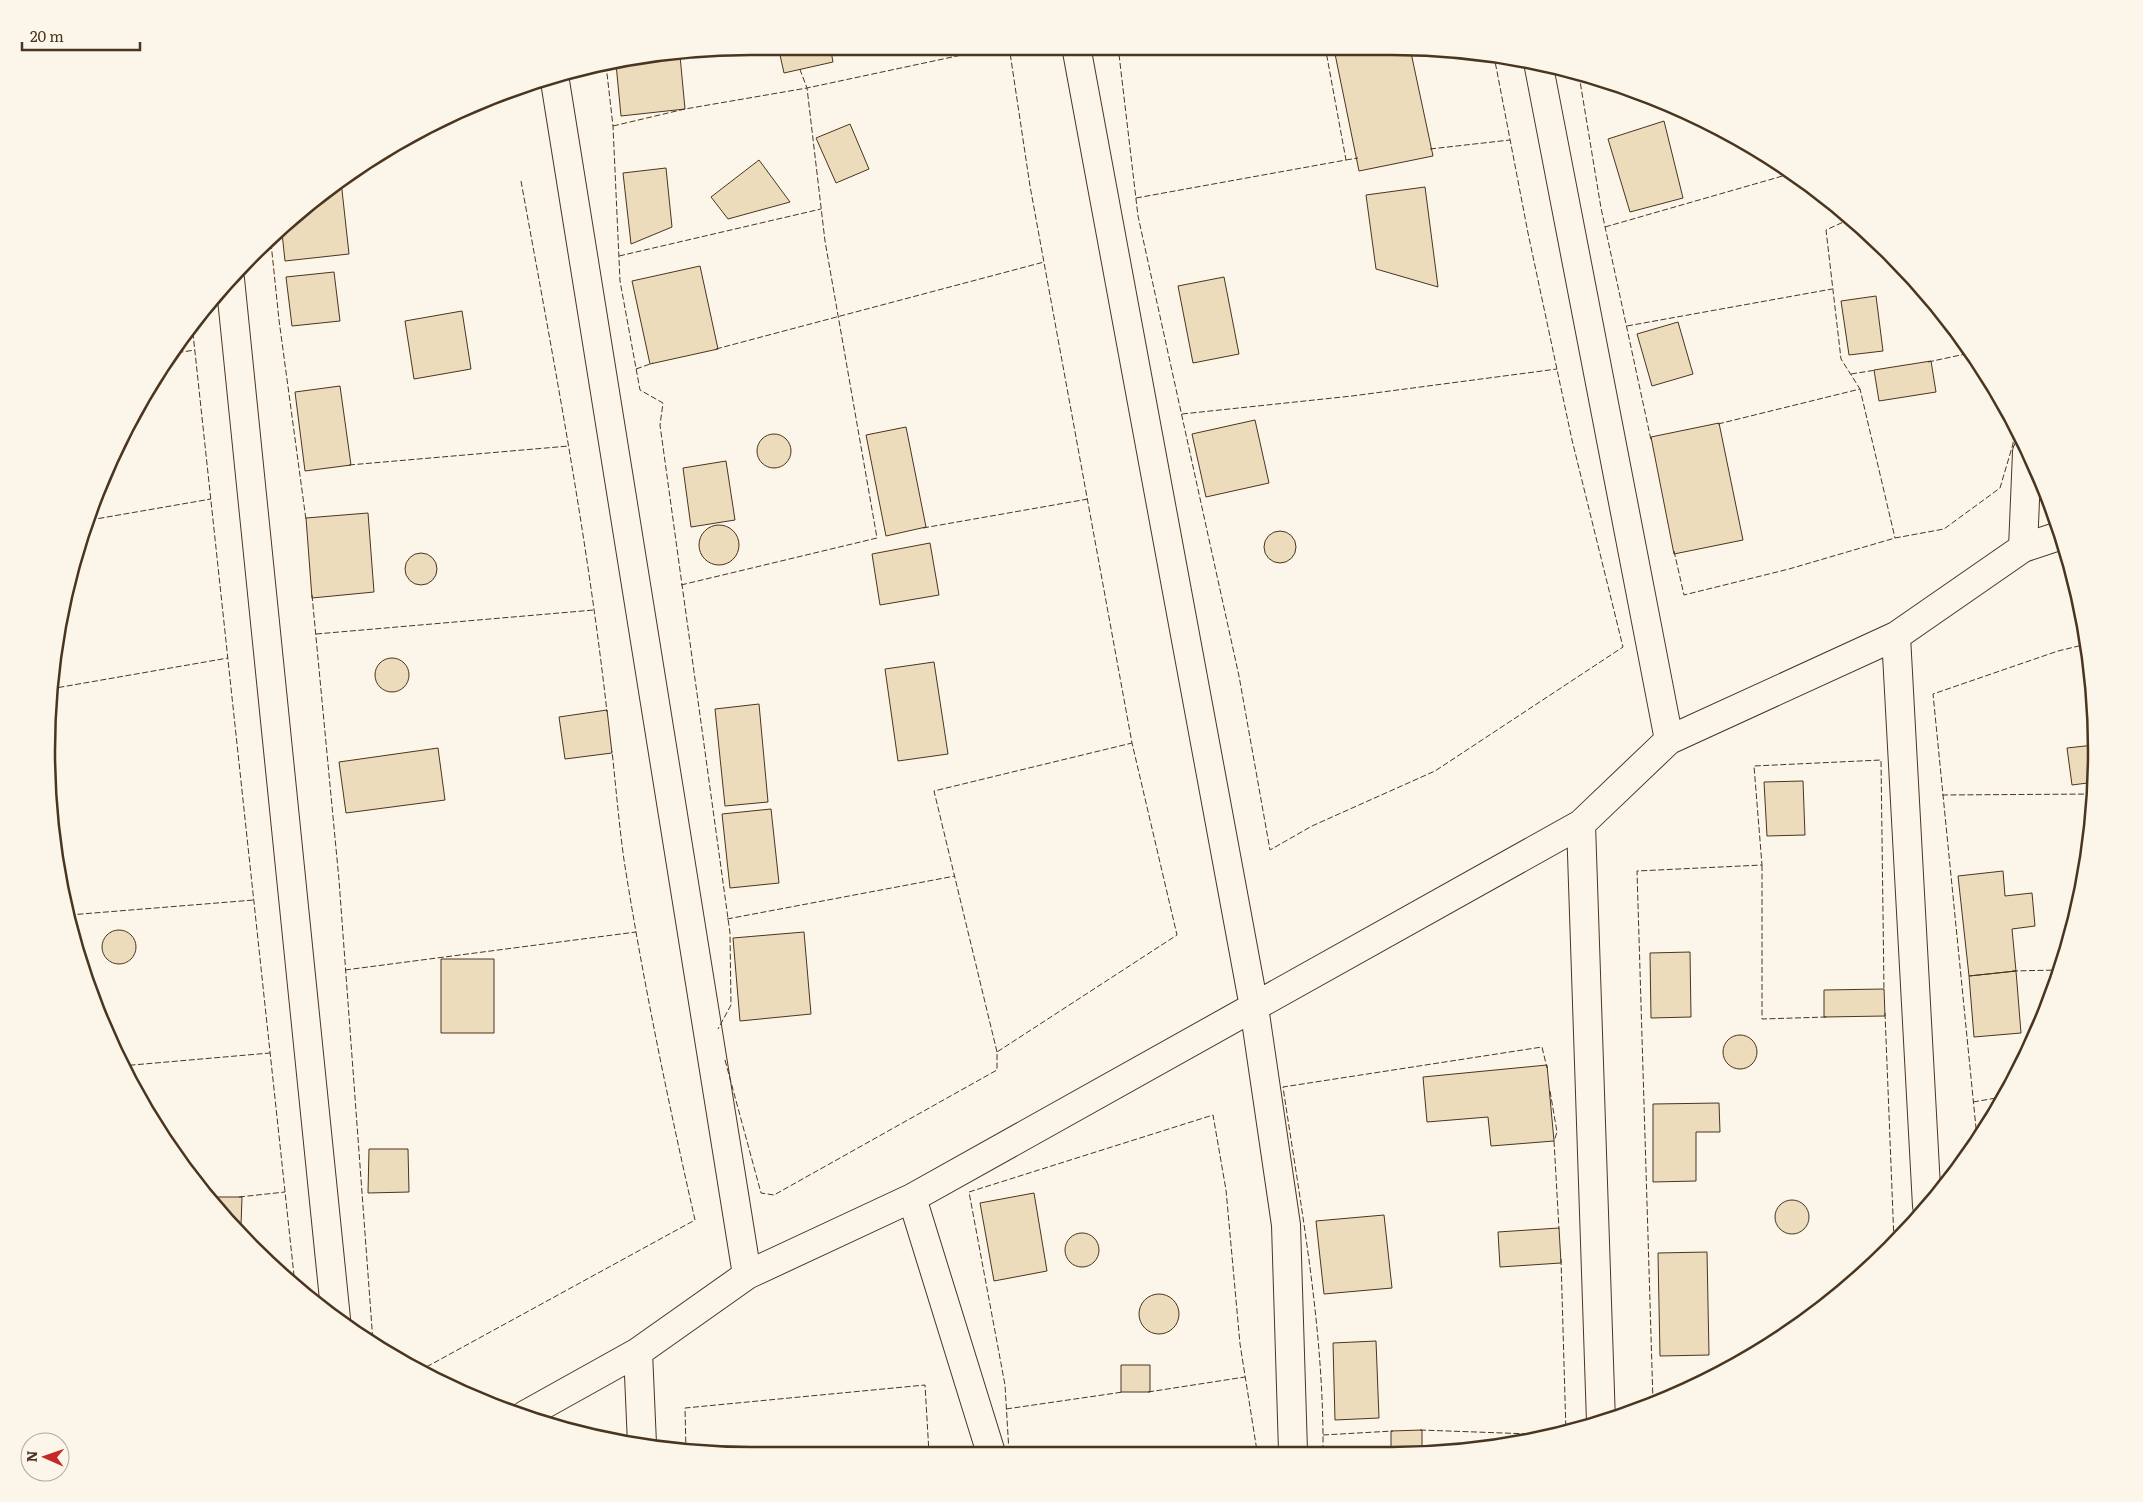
<svg xmlns="http://www.w3.org/2000/svg" width="2143" height="1502" viewBox="0 0 2143 1502" font-family="Literata,serif">
<style>
.building{fill:#ecdcbc;stroke:#4a3520}
.lines{fill:none;stroke-linecap:round;stroke-linejoin:round}
.street-casing{stroke:#4a3520;stroke-width:30}
.street{stroke:#fbf6e9;stroke-width:28}
.fence{stroke:#4a3520;stroke-width:1;stroke-dasharray:6 2.5;stroke-linecap:butt}
.rim{fill:none;stroke:#4a3520;stroke-width:2.5}
</style>
<rect width="100%" height="100%" fill="#fbf6e9"/>
<path class="building" d="M778,46H830L833,62L784,73Z
M1346,46L1410,48L1433,156L1359,171L1334,49Z
M680,56L685,109L621,116L616,64Z
M1664,121L1683,198L1630,212L1608,139Z
M850,124L869,169L836,183L816,138Z
M759,160L790,202L728,219L711,197Z
M666,168L672,227L631,244L623,173Z
M341,181L349,254L285,261L282,233Z
M1425,187L1438,287L1376,269L1366,195Z
M700,266L718,349L650,364L632,281Z
M334,272L340,321L292,326L286,277Z
M1224,277L1239,354L1193,363L1178,286Z
M1876,296L1883,351L1849,355L1841,301Z
M462,311L471,369L414,379L405,321Z
M1678,322L1693,374L1652,386L1637,334Z
M1931,361L1936,392L1879,401L1874,370Z
M340,386L351,465L305,471L295,392Z
M1255,420L1269,483L1206,497L1192,434Z
M1719,423L1743,540L1674,554L1651,437Z
M906,427L926,527L886,536L866,435Z
M757 451a17 17 0 1 1 34 0a17 17 0 1 1-34 0Z
M726,461L735,520L691,527L683,468Z
M368,513L374,592L312,598L306,518Z
M699 545a20 20 0 1 1 40 0a20 20 0 1 1-40 0Z
M1264 547a16 16 0 1 1 32 0a16 16 0 1 1-32 0Z
M930,543L939,595L880,605L872,554Z
M405 569a16 16 0 1 1 32 0a16 16 0 1 1-32 0Z
M375 675a17 17 0 1 1 34 0a17 17 0 1 1-34 0Z
M934,662L948,754L898,761L885,669Z
M759,704L768,802L725,806L715,709Z
M607,710L612,753L565,759L559,717Z
M2094,745L2095,782L2072,785L2067,748Z
M438,748L445,800L346,813L339,762Z
M1803,781L1805,835L1767,836L1764,782Z
M771,809L779,883L730,888L722,814Z
M2003,871L2005,896L2032,893L2035,926L2012,929L2016,971L1969,976L1958,876Z
M102 947a17 17 0 1 1 34 0a17 17 0 1 1-34 0Z
M804,932L811,1014L740,1021L733,938Z
M1690,952L1691,1017L1651,1018L1650,953Z
M441,959H494V1033H441Z
M2016,971L2021,1033L1974,1037L1969,976Z
M1884,989L1885,1016L1824,1017V990Z
M1723 1052a17 17 0 1 1 34 0a17 17 0 1 1-34 0Z
M1547,1065L1554,1141L1491,1146L1488,1117L1427,1122L1423,1077Z
M1719,1103L1720,1132H1696V1181L1653,1182V1104Z
M369,1149H408L409,1192L368,1193Z
M1034,1193L1047,1271L994,1281L980,1203Z
M209,1197H242L241,1226H232L221,1216Z
M1775 1217a17 17 0 1 1 34 0a17 17 0 1 1-34 0Z
M1384,1215L1392,1288L1324,1294L1316,1221Z
M1559,1228L1561,1263L1500,1267L1498,1232Z
M1065 1250a17 17 0 1 1 34 0a17 17 0 1 1-34 0Z
M1707,1252L1709,1355L1660,1356L1658,1253Z
M1139 1314a20 20 0 1 1 40 0a20 20 0 1 1-40 0Z
M1376,1341L1379,1418L1335,1420L1333,1343Z
M1121,1365H1150V1392H1121Z
M1422,1430V1450H1391V1431Z"/>
<g class="lines">
<defs>
<path id="street" d="M1076,46L1254,1007L1286,1225L1293,1451
M1538,62L1669,740
M554,75L747,1275
M230,279L336,1319
M2023,548L2027,452
M1896,636L1927,1206
M1581,824L1601,1422
M912,1198L991,1453
M638,1352L642,1444
M525,1415L638,1352L747,1275L912,1198L1581,824L1669,740L1896,636L2023,548L2062,535"/>
</defs>
<use href="#street" class="street-casing"/>
<use href="#street" class="street"/>
<path class="fence" d="M1118,46L1138,216L1239,676L1270,850L1312,826L1435,771L1623,647L1572,440L1528,233L1494,56
M606,65L613,126L620,281L640,390L663,403L660,425L730,933L731,1005L718,1029
M1579,75L1601,208L1651,440
M613,126L685,109L807,88L1004,46
M1430,149L1510,140
M1346,160L1358,158
M521,181C553,357 587,534 607,712
M1136,198L1346,160L1325,46
M1850,219L1826,230L1841,359L1860,389
M1605,227L1793,173
M271,243L279,320L306,520
M619,256L821,209
M192,324L295,1285
M1627,326L1832,289
M716,349L1044,262
M169,354L195,350
M1928,362L1970,353
M636,369L653,363
M1851,374L1876,370
M1182,414L1352,396L1557,369
M1718,424L1860,389L1895,538
M349,465L569,446
M90,520L211,499
M923,528L1088,499
M1674,551L1684,595L1789,569L1895,538L1944,529L2000,488L2013,444L2014,425
M681,585L877,538L825,241L807,88L799,67
M312,595L339,880L373,1342
M316,634L594,610
M50,689L228,658
M1942,795L2095,794
M1762,865V1019L1827,1017
M69,915L254,900
M727,919L955,876
M345,970L636,932
M2012,971L2059,970
M1885,1013L1894,1241
M997,1052L934,791L1132,743
M725,1060L761,1193L774,1195L997,1070V1052L1177,935L1132,743L1030,186L1009,46
M121,1066L270,1053
M1550,1091L1557,1132L1554,1141L1559,1229
M1973,1102L2002,1097
M1977,1138L1933,694L2058,651L2087,644
M239,1197L285,1192
M1561,1259L1566,1433
M419,1371L695,1220C668,1101 643,981 624,860C619,824 616,788 612,751
M1148,1392L1245,1377
M1653,1402L1637,871L1762,865L1754,766L1881,760L1884,991
M1006,1409L1123,1392
M1420,1430L1559,1435
M1323,1435L1393,1431
M686,1451L685,1408L925,1385L929,1453
M1323,1451C1324,1329 1301,1208 1283,1087L1542,1047L1547,1068
M1009,1452L1005,1385L969,1192L1213,1115L1226,1190L1240,1344L1257,1451"/>
</g>
<path d="M0 0H2143V1502H0ZM751 55H1392A696 696 0 0 1 2088 751V751A696 696 0 0 1 1392 1447H751A696 696 0 0 1 55 751V751A696 696 0 0 1 751 55Z" fill="#fbf6e9" fill-rule="evenodd"/>
<path class="rim" d="M751 55H1392A696 696 0 0 1 2088 751V751A696 696 0 0 1 1392 1447H751A696 696 0 0 1 55 751V751A696 696 0 0 1 751 55Z"/>
<g transform="translate(45 1457) rotate(272)"><circle r="24" fill="#fbf6e9" stroke="#b4a999"/>
<path d="M0-4L9 19L0 12L-9 19Z" fill="#c62828"/>
<text y="-8" font-size="14" font-weight="bold" text-anchor="middle" fill="#4a3520">N</text>
</g>
<path d="M22 42v8h118v-8" fill="none" stroke="#4a3520" stroke-width="2.5"/>
<text x="30" y="42" font-size="15" fill="#4a3520" stroke="#fbf6e9" stroke-width="4" paint-order="stroke">20 m</text>
</svg>
